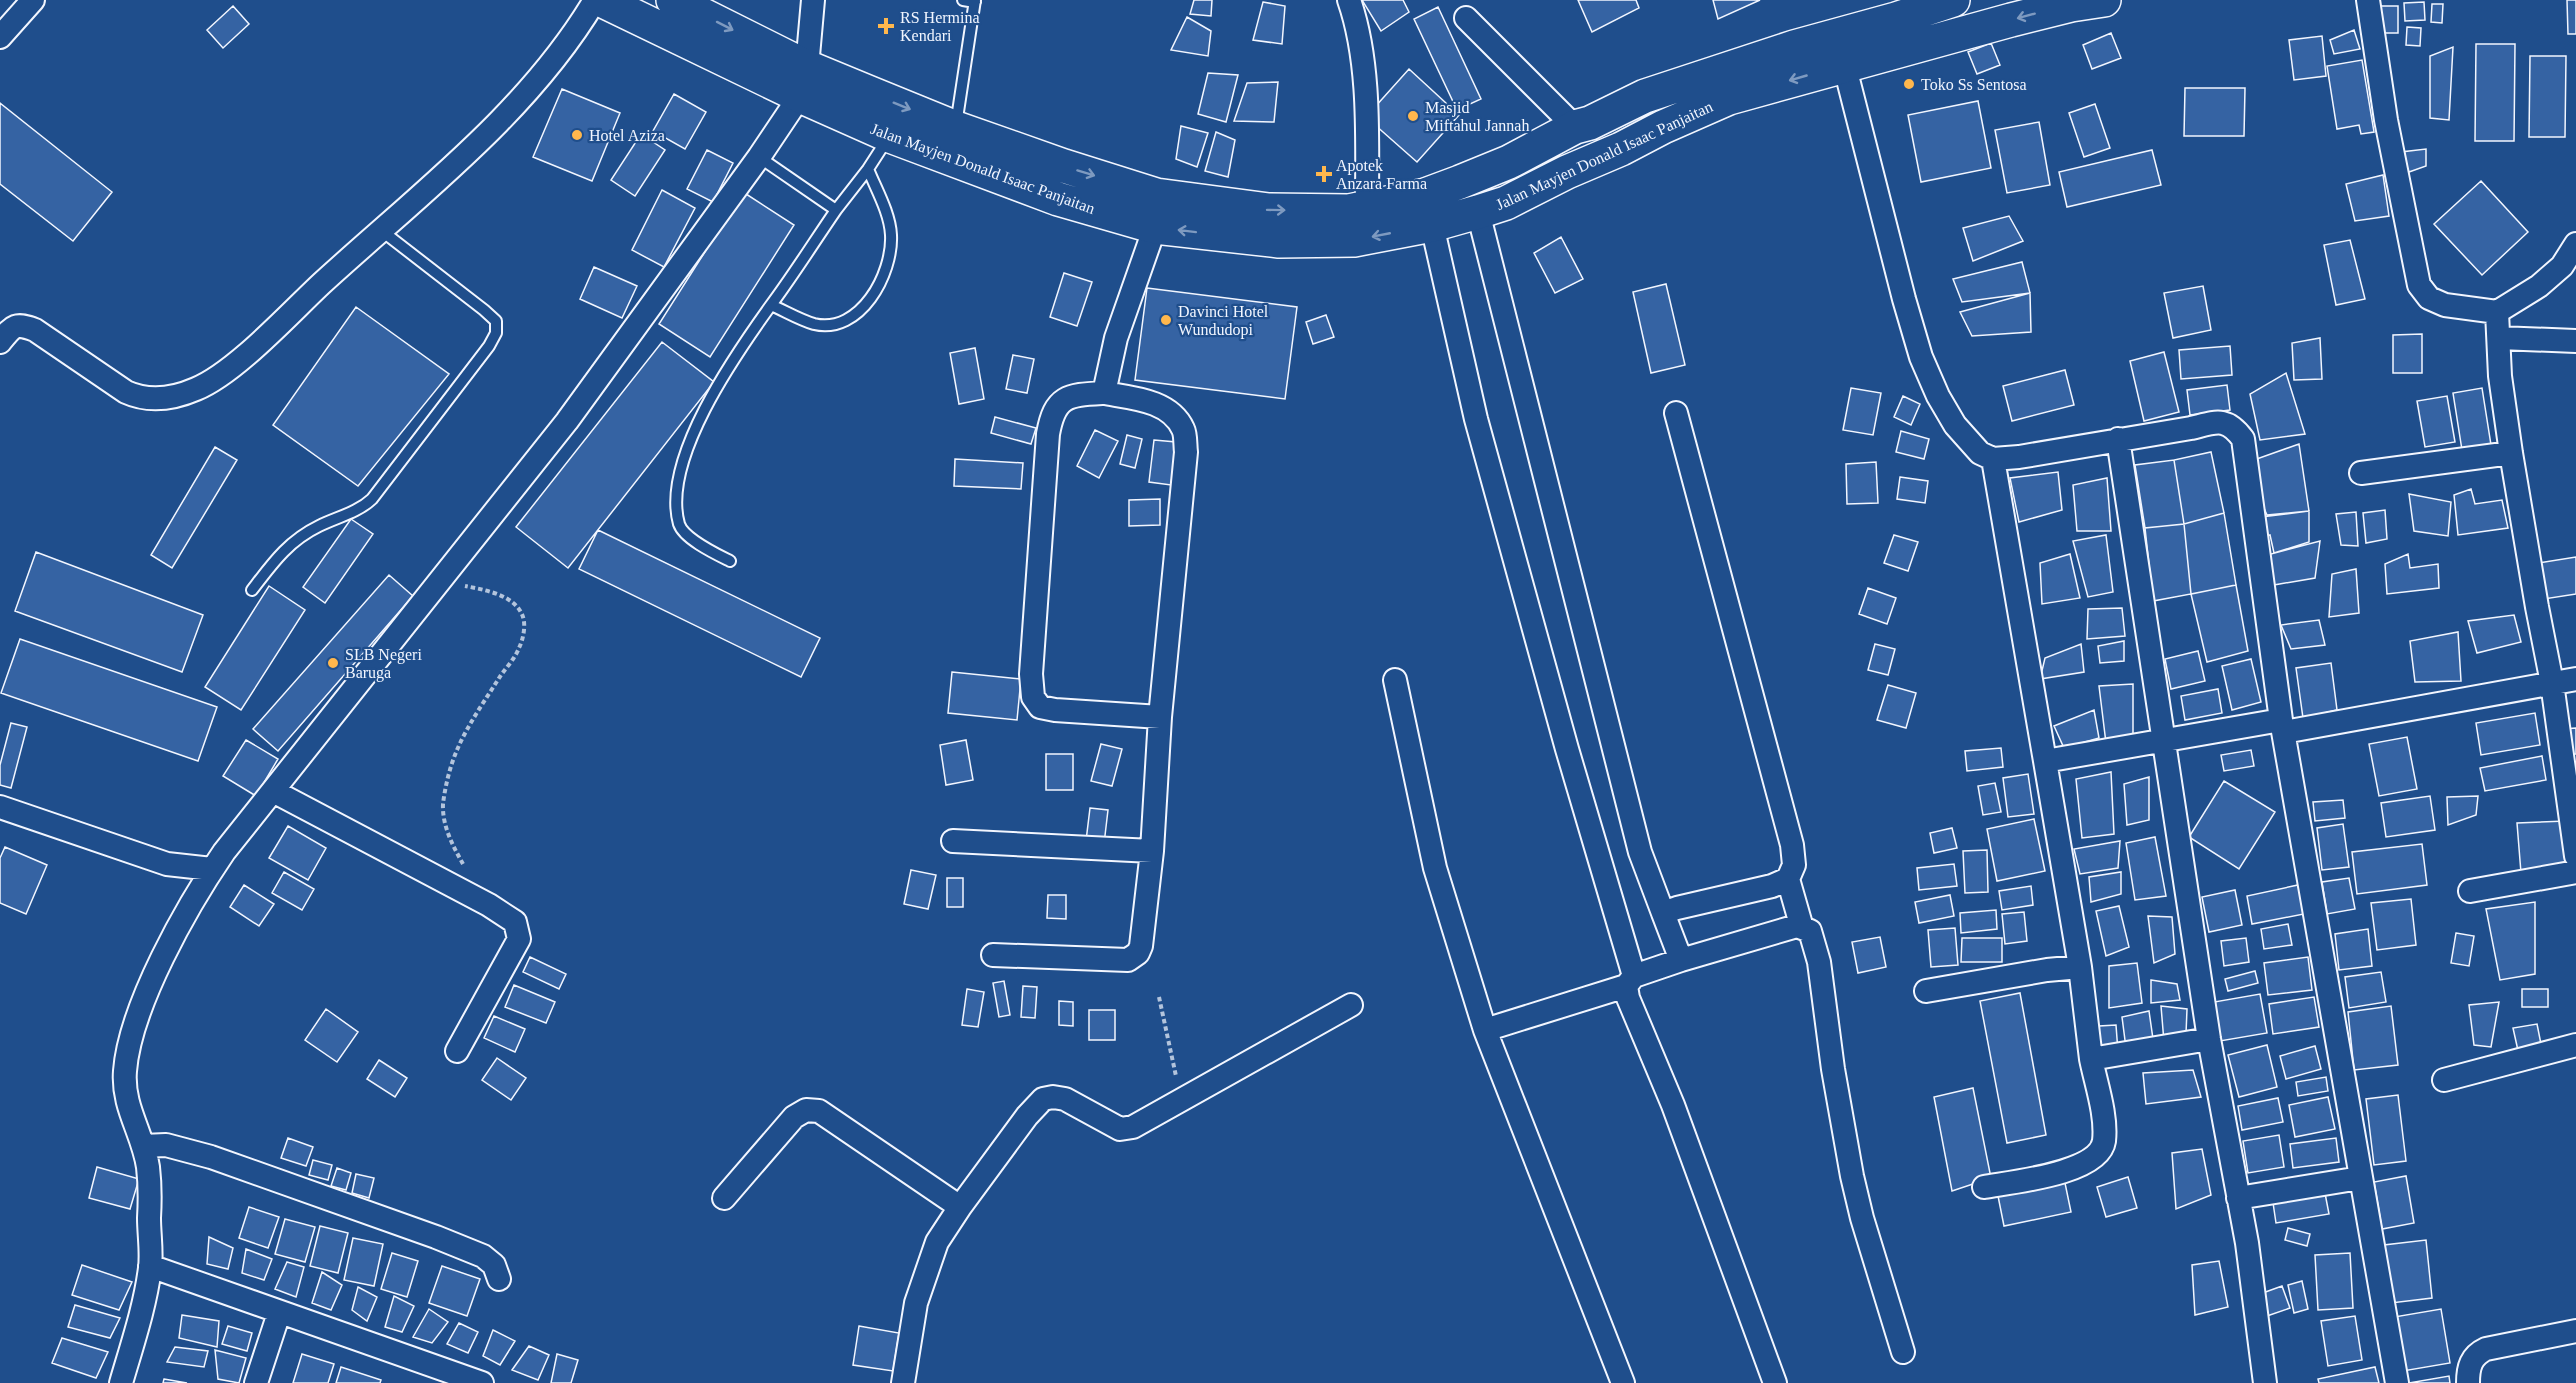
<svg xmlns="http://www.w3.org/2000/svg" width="2576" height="1383" viewBox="0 0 2576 1383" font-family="Georgia,serif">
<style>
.building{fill:#3563a3;stroke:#f2f6ff;stroke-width:1.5}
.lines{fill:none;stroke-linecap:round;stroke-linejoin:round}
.service-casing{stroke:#f2f6ff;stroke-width:14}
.minor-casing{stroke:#f2f6ff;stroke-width:26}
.trunk-casing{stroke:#f2f6ff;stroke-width:36}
.path{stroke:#b3c4dc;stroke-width:4;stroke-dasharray:4.5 3;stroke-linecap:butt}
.service{stroke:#1f4e8c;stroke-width:10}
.minor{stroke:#1f4e8c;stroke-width:22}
.trunk{stroke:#1f4e8c;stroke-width:33}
.oneway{stroke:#7e9ac0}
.poi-dot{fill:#ffb74d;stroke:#1f4e8c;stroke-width:2}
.labels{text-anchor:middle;stroke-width:4.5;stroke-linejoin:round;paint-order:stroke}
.poi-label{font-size:16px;fill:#f2f6ff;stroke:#1f4e8c;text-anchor:start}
.street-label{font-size:16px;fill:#f2f6ff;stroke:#1f4e8c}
</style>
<rect width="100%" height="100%" fill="#1f4e8c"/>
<path class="building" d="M1194,0H1212L1211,16L1190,14Z
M1362,0H1403L1409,12L1381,31Z
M1578,0H1636L1639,8L1592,32Z
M1713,0H1760L1718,19Z
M2567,0H2576V34H2568Z
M1263,2L1285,6L1282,44L1253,40Z
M2424,2L2425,20L2405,21L2404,3Z
M2432,4H2443L2442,23L2431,22Z
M233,6L249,24L223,48L207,30Z
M2377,6H2398V33H2377Z
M1438,7L1481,99L1457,110L1414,19Z
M1187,17L1211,31L1208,56L1171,50Z
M2407,27L2421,28L2420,46L2406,45Z
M2354,30L2360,49L2334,54L2330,40Z
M2111,33L2121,58L2092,69L2083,45Z
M2322,36L2326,76L2294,80L2289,40Z
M1991,43L2000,65L1977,74L1968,52Z
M2476,44H2515L2514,141H2475Z
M2453,47L2449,120L2430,118V56Z
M2530,56H2566L2565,137H2529Z
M2362,60L2374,132L2361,134L2359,125L2337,129L2327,66Z
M1409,69L1459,115L1417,162L1366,117Z
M1208,73L1238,75L1226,122L1198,114Z
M1278,82L1274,122L1234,121L1247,83Z
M2185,88H2245L2244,136H2184Z
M562,89L620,113L592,181L533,157Z
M674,94L706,112L685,149L653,131Z
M1978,101L1991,168L1921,182L1908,115Z
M0,103L112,192L73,241L0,184Z
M2095,104L2110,148L2084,157L2069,113Z
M2039,122L2050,185L2007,193L1995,130Z
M1181,126L1208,133L1197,167L1176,159Z
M1216,132L1235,140L1228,177L1205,171Z
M641,134L665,150L635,196L611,180Z
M2426,149V166L2409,172L2401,152Z
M707,150L733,163L713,202L687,189Z
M2152,150L2161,185L2067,207L2059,172Z
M2383,175L2389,216L2355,221L2346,184Z
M2481,181L2528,232L2482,275L2434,224Z
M662,190L695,208L664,267L632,250Z
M743,192L794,225L710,357L659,324Z
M2009,216L2023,241L1973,261L1963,228Z
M1561,237L1583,279L1555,293L1534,253Z
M2350,240L2365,299L2336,305L2324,245Z
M2022,262L2030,293L1962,302L1953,279Z
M594,267L637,286L622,318L580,299Z
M1064,273L1092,282L1077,326L1050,317Z
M1666,284L1685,365L1651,373L1633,292Z
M2203,286L2211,330L2173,338L2164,293Z
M1147,288L1297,307L1285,399L1135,380Z
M2030,293L2031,332L1972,336L1960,312Z
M356,307L449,374L358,486L273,425Z
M1326,315L1334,337L1313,344L1306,322Z
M2422,334V373H2393V335Z
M2320,338L2322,379L2294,380L2292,343Z
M662,342L714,382L568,568L516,527Z
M2230,346L2232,375L2181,379L2179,350Z
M975,348L984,399L959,404L950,353Z
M2164,352L2179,412L2144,421L2130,361Z
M1013,355L1034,359L1027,393L1006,389Z
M2065,370L2074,405L2012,421L2003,386Z
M2286,373L2305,434L2260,440L2250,394Z
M2227,385L2230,410L2190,415L2187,390Z
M1851,388L1881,393L1873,435L1843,430Z
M2482,388L2491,445L2462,450L2453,393Z
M1903,396L1920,404L1911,425L1894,417Z
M2447,396L2455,442L2425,447L2417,401Z
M995,417L1036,428L1031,444L991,433Z
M1095,430L1118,441L1099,478L1077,466Z
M1901,431L1929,439L1924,459L1896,452Z
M1127,435L1142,439L1135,468L1120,464Z
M1154,440L1176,442L1171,485L1149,482Z
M2299,444L2309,511L2267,515L2253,484L2251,461Z
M215,447L237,460L172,568L151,555Z
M2211,452L2224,513L2184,524L2174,460Z
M955,459L1023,463L1021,489L954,486Z
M2174,460L2184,524L2145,528L2135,465Z
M1876,462L1878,503L1847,504L1846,464Z
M2058,472L2062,510L2019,522L2010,478Z
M1900,477L1928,481L1925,503L1897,499Z
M2107,478L2111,531H2077L2073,485Z
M2471,489L2475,504L2502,500L2508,528L2458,535L2454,495Z
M2409,494L2451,502L2448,536L2414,531Z
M1160,499V525L1129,526V500Z
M2385,510L2387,539L2366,543L2363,513Z
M2309,511V542L2274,553L2270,535L2262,537L2261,517Z
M2356,512L2358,546L2341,545L2336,514Z
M2224,513L2236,585L2191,594L2184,524Z
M351,519L373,534L325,603L303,587Z
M2184,524L2191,594L2153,601L2145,528Z
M598,530L820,638L801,677L579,569Z
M1894,535L1918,542L1908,571L1884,563Z
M2106,535L2113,592L2088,597L2073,541Z
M2320,541L2315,578L2268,586L2267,555Z
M36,552L203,615L182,672L15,611Z
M2070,554L2080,598L2042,604L2040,563Z
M2408,554L2410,568L2438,564L2439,588L2387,594L2385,564Z
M2576,557V594L2544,599L2538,563Z
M2356,569L2359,613L2329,617L2332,574Z
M389,575L413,596L278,751L253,729Z
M2236,585L2248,651L2207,662L2191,594Z
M269,586L305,610L241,710L205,687Z
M1868,588L1896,598L1887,624L1859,614Z
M2122,608L2125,636L2087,639L2088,609Z
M2514,615L2521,642L2477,653L2468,621Z
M2319,620L2325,645L2291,649L2281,625Z
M2458,632L2461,681L2415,682L2410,641Z
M20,639L217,707L198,761L1,693Z
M2124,641V661L2100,663L2098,646Z
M1875,644L1895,649L1888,675L1868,670Z
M2081,644L2084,672L2040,679L2045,658Z
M2198,651L2205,681L2171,689L2165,659Z
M2251,659L2261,702L2232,710L2222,666Z
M2331,663L2337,710L2303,718L2296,668Z
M952,672L1021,679L1017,720L948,713Z
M2133,684V743H2106L2099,686Z
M1888,685L1916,693L1906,728L1877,720Z
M2218,689L2222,713L2185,720L2181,696Z
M2094,710L2099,738L2064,748L2054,726Z
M2535,713L2540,745L2481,755L2476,723Z
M11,723L27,727L11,788L0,785V765Z
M2576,728V754L2566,755L2564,729Z
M2407,737L2417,789L2379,796L2369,744Z
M246,740L278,759L256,796L223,776Z
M966,740L973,780L946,785L940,745Z
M1101,744L1122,749L1112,786L1091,781Z
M2001,748L2003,767L1967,771L1965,751Z
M2251,750L2254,766L2224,771L2221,755Z
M1046,754H1073V790H1046Z
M2542,756L2546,780L2485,791L2480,768Z
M2111,772L2114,834L2082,838L2076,779Z
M2028,774L2034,814L2008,817L2003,778Z
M2149,777V820L2127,825L2124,784Z
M2224,781L2275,812L2239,869L2189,837Z
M1995,783L2001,812L1983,815L1978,786Z
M2430,796L2435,830L2386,837L2381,803Z
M2478,796L2476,815L2448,825L2447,797Z
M2343,800L2345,818L2315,821L2313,802Z
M1090,808L1108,810L1104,844L1086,841Z
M2034,819L2045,871L1997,881L1987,829Z
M2566,821V868L2521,873L2517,823Z
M2343,824L2349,867L2322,870L2317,828Z
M288,826L326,848L308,880L269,858Z
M1952,828L1957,848L1934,853L1930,833Z
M2155,837L2166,896L2135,900L2126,843Z
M2120,841L2118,868L2080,874L2074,849Z
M2422,844L2427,885L2357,894L2352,852Z
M5,847L47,865L26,914L0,903V858Z
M1987,850L1988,892L1965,893L1963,851Z
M1954,864L1957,886L1919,890L1917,868Z
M911,870L936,875L928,909L904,904Z
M284,872L314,889L302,910L272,893Z
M2121,872V894L2091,902L2089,877Z
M947,878H963V907H947Z
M2349,878L2355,909L2327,914L2322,882Z
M244,885L274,904L259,926L230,907Z
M2298,885L2304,914L2252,924L2247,896Z
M2031,886L2033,905L2002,910L1999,891Z
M2235,890L2242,925L2209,932L2202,897Z
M1048,895H1066V919L1047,918Z
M1950,895L1954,916L1919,923L1915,902Z
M2411,899L2416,945L2377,950L2371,903Z
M2535,902V974L2500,980L2486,909Z
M2119,906L2129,947L2106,956L2096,911Z
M1996,910L1997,929L1961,933L1960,913Z
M2024,912L2027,941L2005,944L2002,914Z
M2148,916L2172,917L2175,954L2154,963Z
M2288,924L2292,945L2264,949L2261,929Z
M1955,928L1958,965L1931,967L1928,930Z
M2368,929L2372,966L2339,970L2335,934Z
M2456,933L2474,936L2469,966L2451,963Z
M1880,937L1886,967L1858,973L1852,942Z
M1962,938H2002V962H1961Z
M2246,938L2249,962L2224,966L2221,941Z
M530,957L566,974L559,989L523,972Z
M2308,957L2312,990L2268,995L2264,963Z
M2137,963L2142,1003L2109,1008V966Z
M2255,971L2258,983L2228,991L2225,979Z
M2381,972L2386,1002L2349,1008L2345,977Z
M2151,980L2177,984L2180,1000L2151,1003Z
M1004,981L1010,1015L999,1017L993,983Z
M514,985L555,1002L546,1023L505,1007Z
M1023,986L1037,987L1035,1018L1021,1017Z
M967,989L984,992L978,1027L962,1025Z
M2522,989H2548V1007H2522Z
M2020,993L2046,1135L2007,1143L1980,1001Z
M2260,994L2267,1033L2220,1041L2214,1002Z
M2314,997L2319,1027L2273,1034L2269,1004Z
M1059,1001L1073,1002V1026L1059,1025Z
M2499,1002L2491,1047L2474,1045L2469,1005Z
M2161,1006L2187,1009L2186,1034L2164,1042Z
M2391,1006L2398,1065L2354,1070L2348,1012Z
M326,1009L358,1032L337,1062L305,1040Z
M1089,1010H1115V1040H1089Z
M2149,1011L2153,1039L2126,1048L2122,1017Z
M494,1016L525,1029L515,1052L484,1038Z
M2537,1024L2542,1049L2519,1055L2513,1028Z
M2116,1025L2118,1052L2098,1051L2099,1026Z
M2267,1045L2277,1087L2239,1097L2228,1055Z
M2315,1046L2321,1069L2286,1079L2280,1056Z
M497,1058L526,1078L511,1100L482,1080Z
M379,1060L407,1078L395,1097L367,1079Z
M2193,1070L2201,1097L2146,1104L2143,1073Z
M2326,1077L2328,1091L2298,1096L2296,1082Z
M1973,1088L1991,1178L1952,1191L1934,1097Z
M2398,1095L2406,1161L2374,1165L2366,1099Z
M2328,1097L2335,1129L2295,1137L2289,1105Z
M2278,1098L2283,1122L2242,1130L2238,1106Z
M2279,1135L2284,1167L2248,1173L2243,1141Z
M288,1138L313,1147L306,1166L281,1158Z
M2336,1138L2339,1162L2293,1168L2290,1144Z
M2202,1149L2211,1195L2176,1209L2172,1153Z
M313,1160L332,1165L328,1180L309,1175Z
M97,1167L139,1179L130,1209L89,1198Z
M337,1168L351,1173L346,1190L331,1186Z
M356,1174L374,1178L369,1198L352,1193Z
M2406,1176L2414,1223L2382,1229L2374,1182Z
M2128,1177L2137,1208L2106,1217L2097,1187Z
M2065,1183L2071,1212L2004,1226L1998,1196Z
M2324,1188L2329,1214L2276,1223L2272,1196Z
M249,1207L279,1217L268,1248L239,1238Z
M285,1219L315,1227L305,1262L275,1254Z
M320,1226L348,1233L338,1273L310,1266Z
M2288,1228L2310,1234L2307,1246L2285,1240Z
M209,1237L233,1248L228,1269L207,1264Z
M353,1238L383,1244L374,1286L344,1280Z
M2426,1240L2432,1298L2391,1303L2384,1245Z
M246,1249L272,1259L264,1280L242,1273Z
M392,1253L418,1261L407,1297L381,1289Z
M2350,1253L2353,1308L2318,1310L2315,1255Z
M2219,1261L2228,1307L2195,1315L2192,1265Z
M287,1262L304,1267L296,1297L275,1289Z
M82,1265L132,1282L119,1310L72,1295Z
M442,1266L480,1279L467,1316L429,1303Z
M322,1272L342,1285L331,1310L312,1303Z
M2302,1281L2308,1309L2294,1313L2288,1285Z
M2282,1286L2290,1308L2267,1316L2260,1294Z
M358,1287L377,1297L367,1321L352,1310Z
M394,1296L414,1306L402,1332L385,1327Z
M75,1305L120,1318L110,1338L68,1327Z
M429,1309L448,1322L432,1343L413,1337Z
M2441,1309L2450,1363L2403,1371L2394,1317Z
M182,1315L219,1321L217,1347L179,1338Z
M2355,1316L2362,1360L2328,1366L2321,1321Z
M459,1323L478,1332L468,1353L447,1344Z
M228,1326L252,1333L247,1351L222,1344Z
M859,1326L899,1333L893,1371L853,1365Z
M493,1330L515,1341L500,1365L483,1356Z
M62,1338L108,1352L96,1378L52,1363Z
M529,1346L549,1355L538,1380L512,1370Z
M175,1347L208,1351L204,1367L167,1362Z
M215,1350L246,1358L239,1383L218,1379Z
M302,1354L334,1364L328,1383H293Z
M557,1354L578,1360L571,1383H551Z
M341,1367L381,1380L380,1383H336Z
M2375,1367L2379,1383H2319L2318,1379Z
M2449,1376L2450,1383H2409Z
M164,1379L187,1383H163Z"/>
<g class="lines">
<defs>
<path id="service" d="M963,0L975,2
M956,125L975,0
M836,210L868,169L888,138
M771,305C785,311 800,320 814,324C860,335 893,274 891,235C890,213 876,189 868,169
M730,561C716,554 684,539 679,524C661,460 735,355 771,305C794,274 814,242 836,210L759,157
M252,590C272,564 288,541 319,526C337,517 357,513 372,499L489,346L496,333V321L484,310L382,231"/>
<path id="minor" d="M1349,0C1371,63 1367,141 1367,207
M2368,0L2386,120L2419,285L2429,298L2445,305L2497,312L2539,286L2562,266L2576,244
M1466,18L1575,127
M0,37L33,0
M1841,52L1904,299L1921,357L1938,396L1955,425L1980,453L1993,459L2019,457L2191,428C2216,422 2226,416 2243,439L2281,720L2397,1383
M807,67L813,0
M1478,212L1640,852L1663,913L1677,908L1772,886L1788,879L1794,865L1792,845L1676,413
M1432,225L1476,419L1567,749L1634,976
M2497,312L2500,376L2511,453L2537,607L2552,683L2576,856
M2499,338L2576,341
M0,342C13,326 15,322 35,330L126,392C148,402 173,399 196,389C235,373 289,314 321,284C417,196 528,113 595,0
M1104,393C1068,395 1055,395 1048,434L1031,674L1033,697L1040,707L1055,710L1160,717
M2118,439L2209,1039L2247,1243L2265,1383
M1993,459L2045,761L2281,720
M2361,473L2511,453
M1395,680L1435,868L1485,1030
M2284,732L2576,679
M2045,761L2080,967
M273,791L489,905L515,922L519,939L457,1051
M0,807L167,864L212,869
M953,841L1152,851
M1788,879L1802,928
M2470,891L2576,872
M1663,913L1681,960L1797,926L1810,931L1819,962L1833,1069L1852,1176L1862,1218L1903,1352
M993,955L1128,960L1138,953L1141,946L1152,851L1160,717L1186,452C1185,445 1186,435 1183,429C1170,400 1132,398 1104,393L1116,338L1155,227
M1681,960L1634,976L1626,986L1628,998L1673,1105L1775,1383
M1926,991L2047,970L2080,967L2091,1059L2209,1039
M2444,1080L2576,1045
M143,1146L166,1145L211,1157L436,1237L483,1256L494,1265L499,1279
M1984,1187C2011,1182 2099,1174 2104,1141C2107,1115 2096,1084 2091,1059
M724,1198L794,1117L806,1110L819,1111L960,1207
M2238,1198L2360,1178
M150,1266L482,1383
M121,1383C132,1345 145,1307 150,1268C152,1252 149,1234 149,1218C150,1201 150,1184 148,1167C143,1133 122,1107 125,1071C130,1006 187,906 224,852L567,421L759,157L800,96
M256,1383L279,1313
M903,1383L916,1303L937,1242L960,1207L1027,1116L1043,1099L1053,1097L1065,1099L1120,1129L1133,1127L1351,1005
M1623,1383L1485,1030L1626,986
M2468,1383C2468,1367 2471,1356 2486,1349L2576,1331"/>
<path id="trunk" d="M601,0L800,96L890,136L1058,199L1155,227L1279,241L1354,240L1432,225L1478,212L1506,203L1567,172L1621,149L1663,127L1729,98L2011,20L2071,5L2104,0
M673,0L807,67L870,93L956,128L1064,166L1156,195L1269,210L1349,211L1425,195L1460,182L1509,162L1575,127L1590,123L1645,96L1794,47L1896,19L1953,0"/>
</defs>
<use href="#service" class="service-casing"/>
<use href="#minor" class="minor-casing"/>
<use href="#trunk" class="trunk-casing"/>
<path class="path" d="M463,864C453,846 442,826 443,804C445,787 450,766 457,750C468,724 486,699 501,675C507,667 515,658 519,648C523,640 526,626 523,617C516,595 485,590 465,586
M1159,997L1176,1076"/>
<use href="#service" class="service"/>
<use href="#minor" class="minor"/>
<use href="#trunk" class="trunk"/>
</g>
<defs><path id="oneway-shaft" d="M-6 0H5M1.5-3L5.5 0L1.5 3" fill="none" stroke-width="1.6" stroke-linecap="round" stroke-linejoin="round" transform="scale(1.5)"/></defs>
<g class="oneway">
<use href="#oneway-shaft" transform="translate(2026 16) rotate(165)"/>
<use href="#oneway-shaft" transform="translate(725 26) rotate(27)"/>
<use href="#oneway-shaft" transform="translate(1798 78) rotate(164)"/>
<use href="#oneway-shaft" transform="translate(902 106) rotate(22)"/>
<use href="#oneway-shaft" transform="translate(1086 173) rotate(17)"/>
<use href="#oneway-shaft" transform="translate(1276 210) rotate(1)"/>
<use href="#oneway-shaft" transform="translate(1187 231) rotate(-173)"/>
<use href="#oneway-shaft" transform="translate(1381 235) rotate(169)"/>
</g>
<g class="poi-dot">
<path d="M883 17h6v6h6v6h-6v6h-6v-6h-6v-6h6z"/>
<circle cx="1909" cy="84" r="6"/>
<circle cx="1413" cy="116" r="6"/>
<circle cx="577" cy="135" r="6"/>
<path d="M1321 165h6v6h6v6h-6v6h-6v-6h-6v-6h6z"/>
<circle cx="1166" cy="320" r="6"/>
<circle cx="333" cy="663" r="6"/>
</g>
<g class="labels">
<g class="poi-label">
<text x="900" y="23">RS Hermina<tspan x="900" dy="18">Kendari</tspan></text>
<text x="1921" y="90">Toko Ss Sentosa</text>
<text x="1425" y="113">Masjid<tspan x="1425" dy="18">Miftahul Jannah</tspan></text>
<text x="589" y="141">Hotel Aziza</text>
<text x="1336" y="171">Apotek<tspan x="1336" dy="18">Anzara Farma</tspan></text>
<text x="1178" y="317">Davinci Hotel<tspan x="1178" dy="18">Wundudopi</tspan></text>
<text x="345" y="660">SLB Negeri<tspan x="345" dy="18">Baruga</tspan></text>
</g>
<g class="street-label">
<text transform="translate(1604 155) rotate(-25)" y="6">Jalan Mayjen Donald Isaac Panjaitan</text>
<text transform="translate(983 168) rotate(20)" y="6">Jalan Mayjen Donald Isaac Panjaitan</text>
</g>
</g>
</svg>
